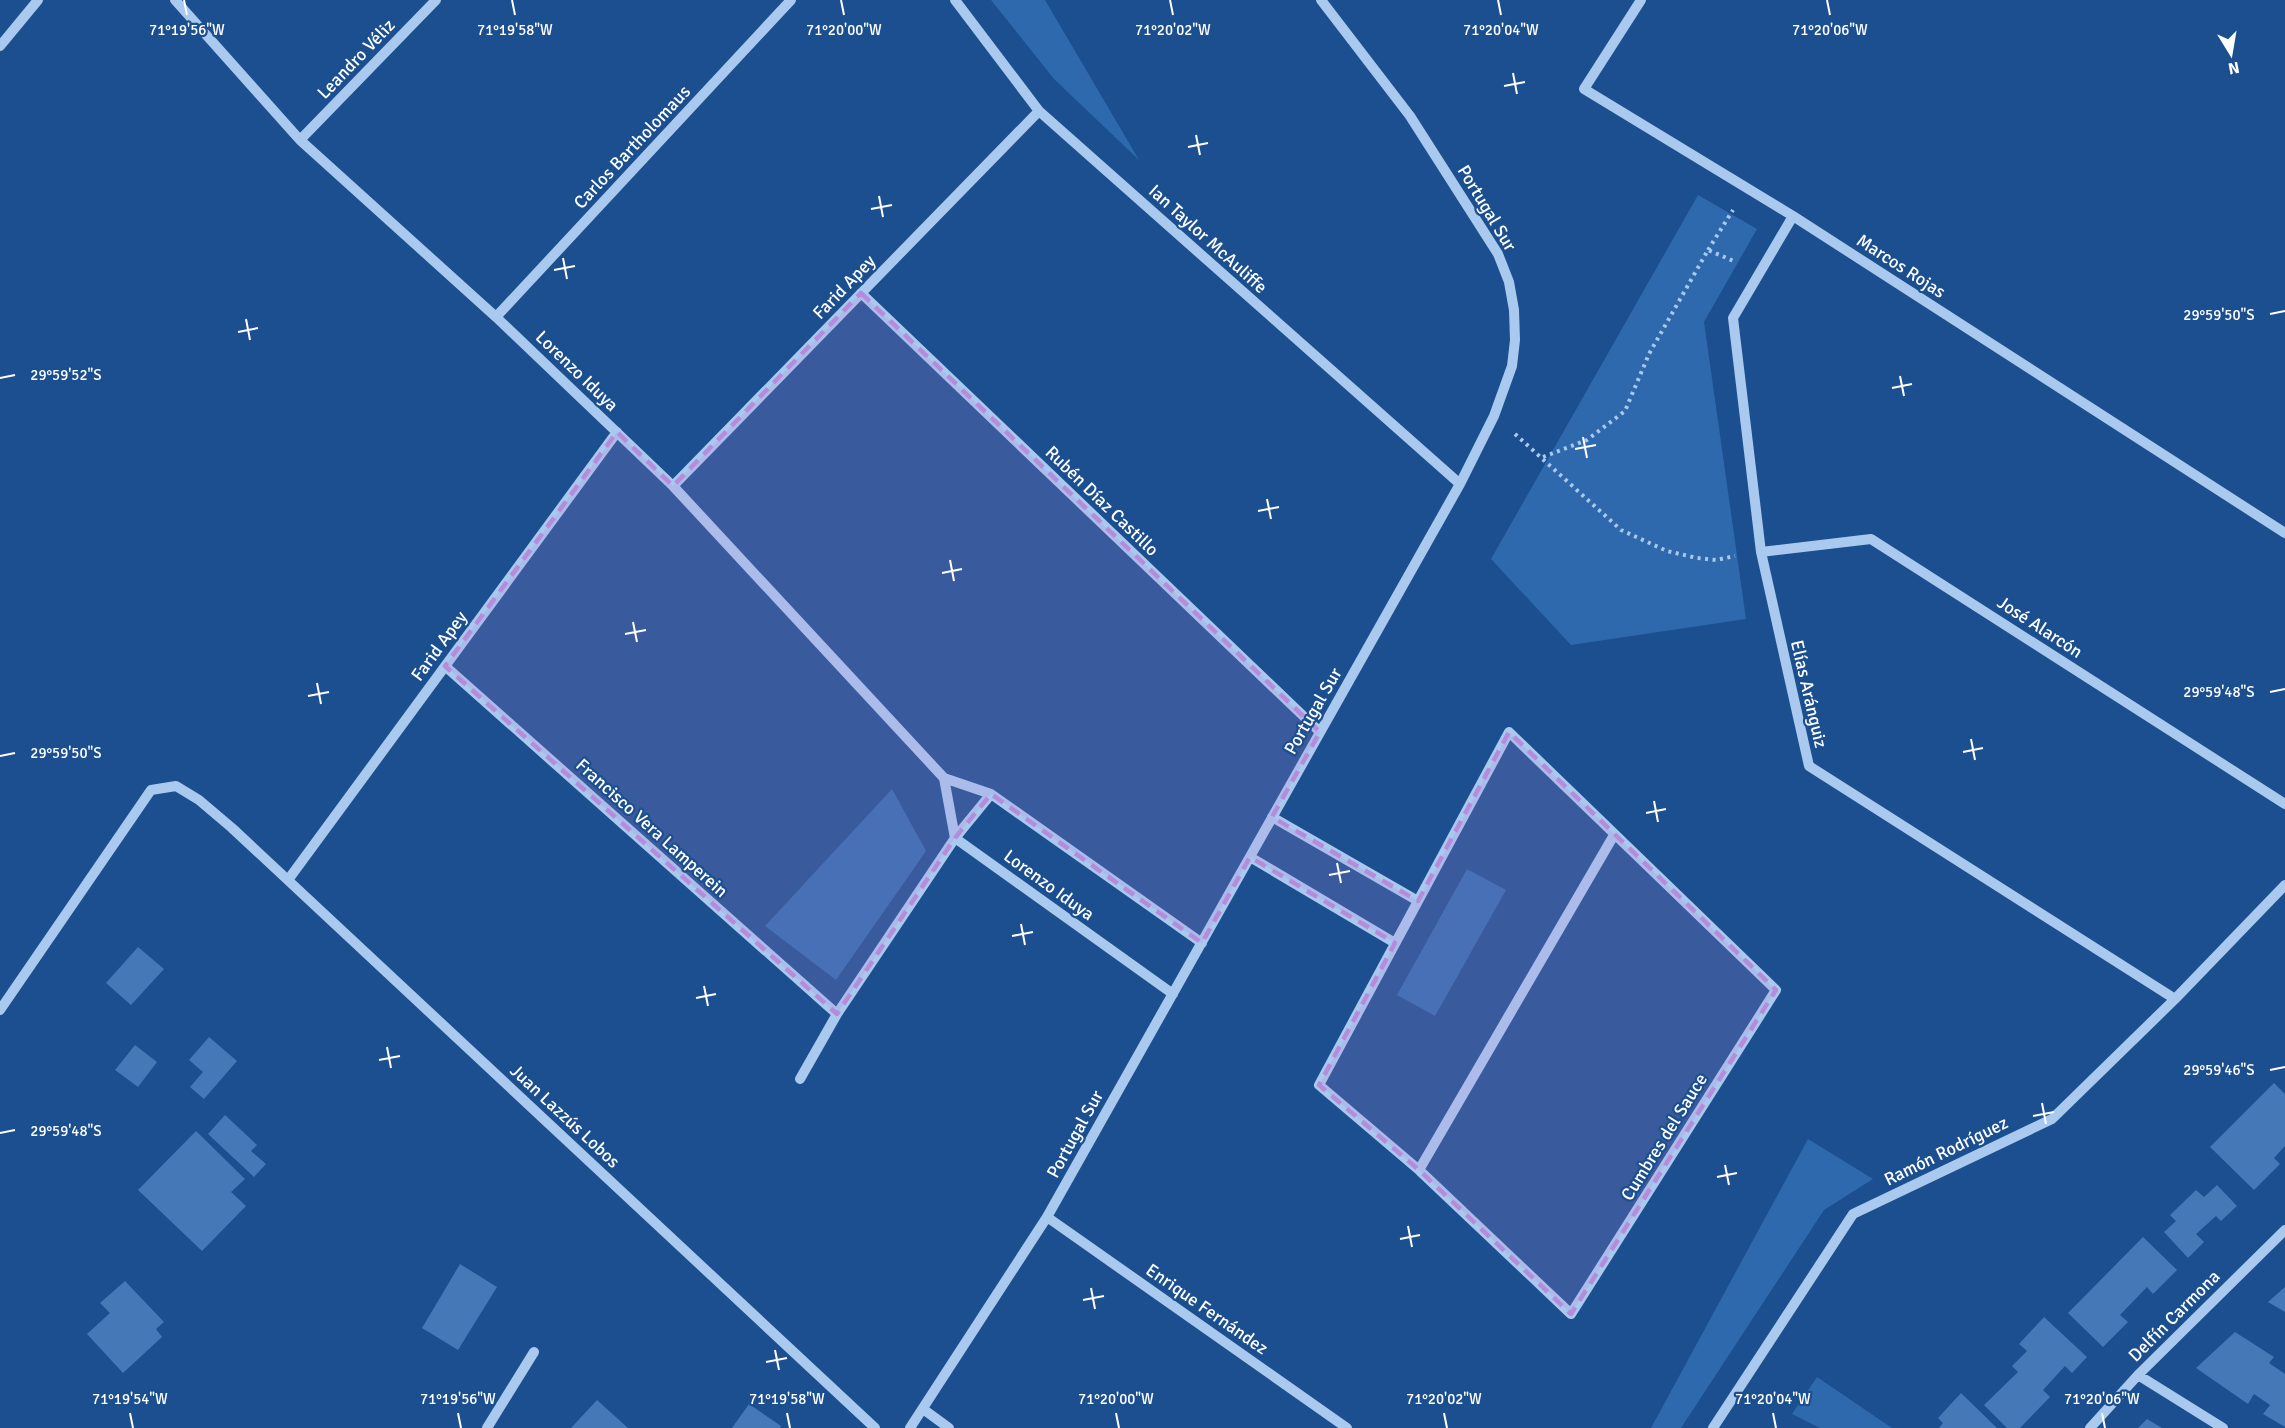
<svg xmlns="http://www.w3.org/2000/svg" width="2285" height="1428" viewBox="0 0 2285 1428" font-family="Signika,sans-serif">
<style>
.green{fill:#2e69ad}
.building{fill:#4478b7}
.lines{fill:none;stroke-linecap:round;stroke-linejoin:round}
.path{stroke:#a9c9ee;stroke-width:4;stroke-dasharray:3 4.5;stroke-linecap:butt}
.minor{stroke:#a9c9ee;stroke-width:10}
.marked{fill:#b68bdc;fill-opacity:0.2;stroke:#b68bdc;stroke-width:4.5;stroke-dasharray:12 8;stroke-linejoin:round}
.ticks{fill:none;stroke:#fff;stroke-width:2}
.labels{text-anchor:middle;stroke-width:4.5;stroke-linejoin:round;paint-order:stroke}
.street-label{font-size:18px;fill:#fff;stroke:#1b4f8f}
.ticks-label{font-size:15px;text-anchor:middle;fill:#fff;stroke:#1b4f8f;stroke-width:4.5;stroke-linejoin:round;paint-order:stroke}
</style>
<rect width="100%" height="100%" fill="#1b4f8f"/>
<path class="green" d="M991,0H1045L1139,160L1054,79Z
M1698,195L1757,229L1704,322L1746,619L1571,645L1491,559Z
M892,789L926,851L836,980L765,926Z
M1467,869L1506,890L1435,1016L1397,995Z
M1808,1139L1873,1179L1824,1210L1681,1428H1651Z
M1817,1377L1892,1428H1820L1792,1414Z"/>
<path class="building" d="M138,947L164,969L131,1005L106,983Z
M209,1037L237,1061L204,1099L190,1087L203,1072L189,1060Z
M135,1045L157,1062L138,1087L115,1070Z
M2274,1083L2285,1094V1146L2274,1158L2280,1164L2254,1190L2210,1147Z
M225,1115L257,1145L251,1151L266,1164L254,1177L208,1134Z
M196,1131L245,1179L231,1192L246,1206L202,1251L138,1190Z
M2217,1185L2237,1206L2221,1221L2216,1216L2196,1234L2204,1242L2188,1258L2164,1232L2176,1221L2170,1215L2196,1190L2204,1197Z
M2143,1237L2177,1270L2153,1294L2147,1287L2120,1315L2128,1322L2103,1347L2068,1313Z
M460,1264L497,1287L458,1350L422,1328Z
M125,1281L164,1322L156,1329L162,1337L123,1373L87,1334L110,1313L100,1303Z
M2285,1287V1312L2268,1302Z
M2044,1317L2087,1357L2072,1373L2065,1366L2043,1390L2050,1397L2020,1428H2007L1984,1405L2018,1372L2012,1366L2027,1351L2019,1344Z
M2235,1332L2274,1357L2269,1363L2285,1374V1427L2263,1414L2270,1405L2254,1394L2248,1404L2196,1368Z
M1961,1393L1997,1428H1939L1943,1423L1938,1418Z
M597,1400L628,1428H571Z
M749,1404L781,1426L780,1428H732Z
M2147,1419L2162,1428H2138Z"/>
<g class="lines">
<path class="path" d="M1708,250L1733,210
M1515,434L1621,530L1667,551L1697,558L1716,560L1735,556
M1543,457L1587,440L1625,411L1649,354L1708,250L1736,262"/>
<path class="minor" d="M175,0L300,140L496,317L673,486L944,778L991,794L1202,943
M955,0L1039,111L1460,484
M1641,0L1584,89L1793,216L2285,533
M0,46L38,0
M300,140L436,0
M1793,216L1733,318L1761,552L1809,766L2175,999
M861,293L1320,732
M496,317L791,0
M673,486L1039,111
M1761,552L1871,539L2285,804
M445,666L837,1014
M1509,732L1776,990L1571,1314L1419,1170L1319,1085Z
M944,778L955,838L1173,994
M1272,817L1418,901
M1250,857L1395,943
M288,880L617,432
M0,1010L151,790L176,786L199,800L232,828L875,1428
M800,1079L837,1014L955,838L991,794
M1419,1170L1614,835
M1047,1217L1347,1428
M2138,1375L2223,1428
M923,1409L949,1428
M487,1428L534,1352
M910,1428L1047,1217L1460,484L1494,416L1512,366L1515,340L1514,310L1509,282L1498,254L1410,116L1321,0
M1713,1428L1853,1214L2052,1119L2175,999L2285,885
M2090,1428L2138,1375L2285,1230"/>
</g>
<path class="marked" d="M861,293L1320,732L1272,817L1418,901L1509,732L1776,990L1571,1314L1419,1170L1319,1085L1395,943L1250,857L1202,943L991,794L955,838L837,1014L445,666L617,432L673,486Z"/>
<path class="ticks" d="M184,0L187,15M512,0L515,15M841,0L844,15M1170,0L1173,15M1498,0L1501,15M1827,0L1830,15M1513,73L1517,94M1504,86L1525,82M1196,135L1200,155M1188,147L1208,143M879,196L883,217M871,209L892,205M563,258L567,279M554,270L575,266M2270,314L2285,311M246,319L250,340M238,332L258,328M1900,376L1904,396M0,378L15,375M1892,388L1912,384M1583,437L1587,458M1575,449L1596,445M1267,499L1271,519M1258,511L1279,507M950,560L954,581M942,573L962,569M633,622L637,642M625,634L646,630M317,683L321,704M2270,692L2285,689M308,696L329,692M1971,739L1975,760M1963,752L1983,748M0,756L15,753M1654,801L1658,822M1646,813L1666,809M1337,863L1341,883M1329,875L1350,871M1021,924L1025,945M1012,936L1033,932M704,986L708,1006M696,998L716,994M387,1047L391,1068M379,1060L400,1056M2270,1070L2285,1067M2042,1103L2046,1124M2033,1116L2054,1112M0,1133L15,1130M1725,1165L1729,1185M1717,1177L1737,1173M1408,1226L1412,1247M1400,1239L1420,1235M1091,1288L1095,1309M1083,1300L1104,1296M775,1350L779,1370M766,1362L787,1358M130,1413L133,1428M458,1413L461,1428M787,1413L790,1428M1116,1413L1119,1428M1444,1413L1447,1428M1773,1413L1776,1428M2102,1413L2105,1428"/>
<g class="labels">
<g class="street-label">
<text transform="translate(356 59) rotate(-46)" y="6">Leandro Véliz</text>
<text transform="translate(632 147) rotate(-47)" y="6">Carlos Bartholomaus</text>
<text transform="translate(1487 208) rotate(59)" y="6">Portugal Sur</text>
<text transform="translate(1208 239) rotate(42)" y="6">Ian Taylor McAuliffe</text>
<text transform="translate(1901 266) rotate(33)" y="6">Marcos Rojas</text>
<text transform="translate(844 287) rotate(-46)" y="6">Farid Apey</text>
<text transform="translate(577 371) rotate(44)" y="6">Lorenzo Iduya</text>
<text transform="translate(1102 501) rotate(44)" y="6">Rubén Díaz Castillo</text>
<text transform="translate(2040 627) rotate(33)" y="6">José Alarcón</text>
<text transform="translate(439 646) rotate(-54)" y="6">Farid Apey</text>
<text transform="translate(1809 694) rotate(77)" y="6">Elías Aránguiz</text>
<text transform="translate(1313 711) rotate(-60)" y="6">Portugal Sur</text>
<text transform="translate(652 828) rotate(42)" y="6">Francisco Vera Lamperein</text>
<text transform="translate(1049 885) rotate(36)" y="6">Lorenzo Iduya</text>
<text transform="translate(565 1116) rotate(43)" y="6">Juan Lazzús Lobos</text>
<text transform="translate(1075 1134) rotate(-61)" y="6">Portugal Sur</text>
<text transform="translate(1664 1137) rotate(-58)" y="6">Cumbres del Sauce</text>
<text transform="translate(1946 1151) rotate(-26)" y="6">Ramón Rodríguez</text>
<text transform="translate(1207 1309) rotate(35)" y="6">Enrique Fernández</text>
<text transform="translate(2174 1316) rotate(-45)" y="6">Delfín Carmona</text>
</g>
</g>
<g class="ticks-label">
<text x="187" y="35">71°19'56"W</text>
<text x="515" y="35">71°19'58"W</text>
<text x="844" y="35">71°20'00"W</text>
<text x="1173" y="35">71°20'02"W</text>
<text x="1501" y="35">71°20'04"W</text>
<text x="1830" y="35">71°20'06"W</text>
<text x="2219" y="320">29°59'50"S</text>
<text x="66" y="380">29°59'52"S</text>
<text x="2219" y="697">29°59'48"S</text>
<text x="66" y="758">29°59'50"S</text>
<text x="2219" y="1075">29°59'46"S</text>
<text x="66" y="1136">29°59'48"S</text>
<text x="130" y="1404">71°19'54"W</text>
<text x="458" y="1404">71°19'56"W</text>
<text x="787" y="1404">71°19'58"W</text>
<text x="1116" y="1404">71°20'00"W</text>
<text x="1444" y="1404">71°20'02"W</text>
<text x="1773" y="1404">71°20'04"W</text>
<text x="2102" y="1404">71°20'06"W</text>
</g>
<g transform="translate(2231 54) rotate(169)" stroke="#1b4f8f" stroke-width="4.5" paint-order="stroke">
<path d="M0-4.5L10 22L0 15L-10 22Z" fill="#ffffff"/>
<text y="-9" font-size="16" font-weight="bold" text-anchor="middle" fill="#ffffff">N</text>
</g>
</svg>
